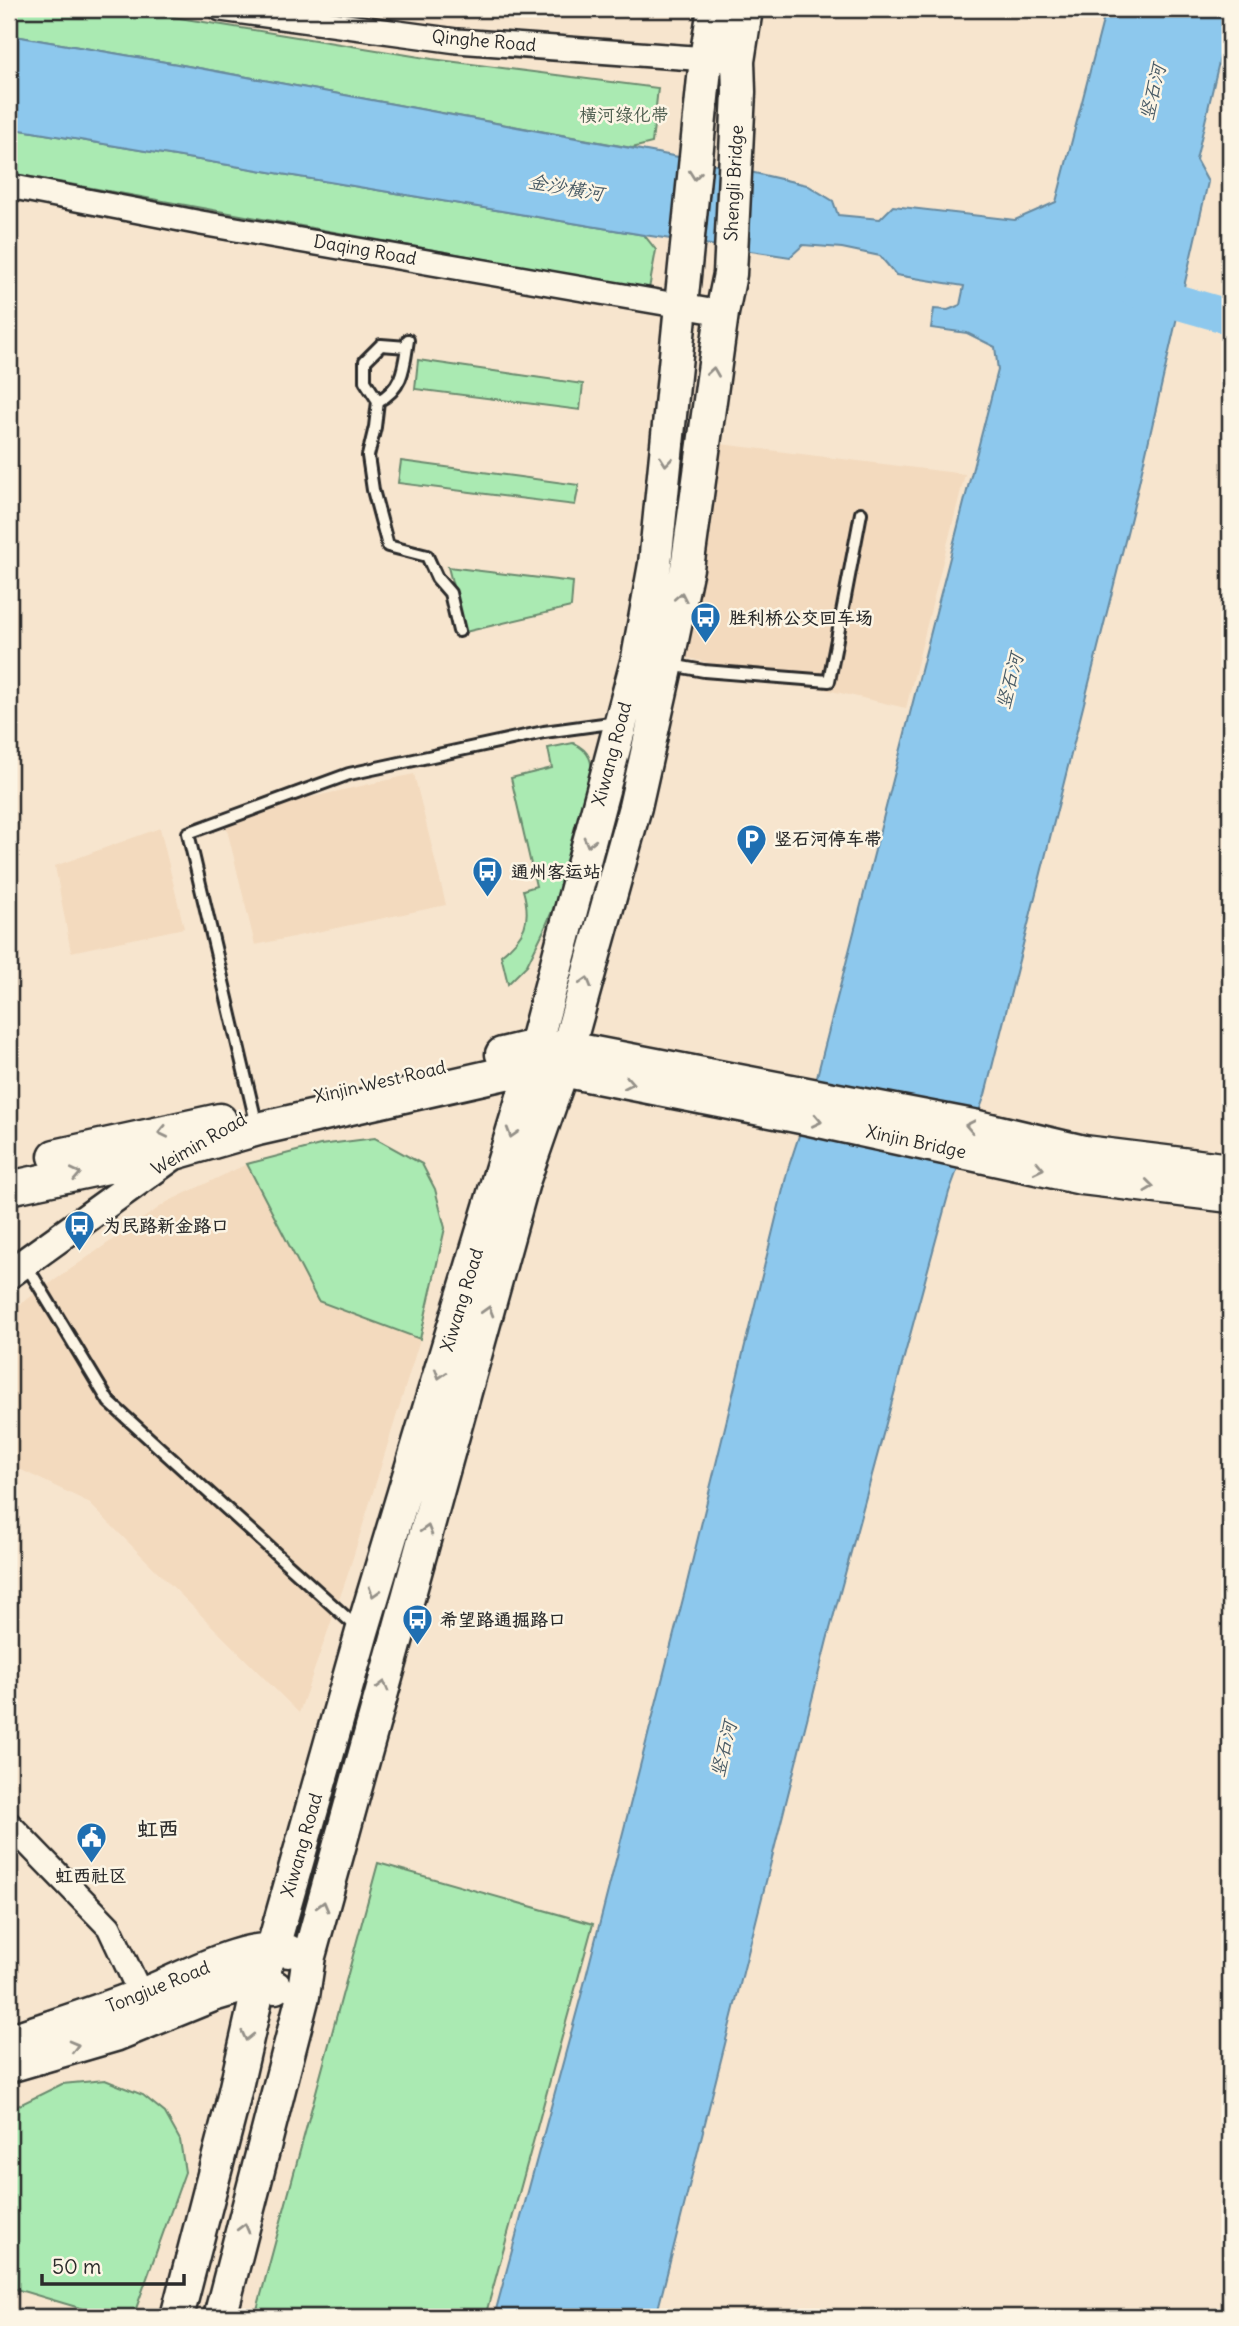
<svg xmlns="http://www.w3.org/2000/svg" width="1239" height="2326" viewBox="0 0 1239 2326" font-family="Delius,'LXGW WenKai TC',sans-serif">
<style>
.built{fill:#f3dabe}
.green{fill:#aaeab2;stroke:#6a8a6e;stroke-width:2}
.water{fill:#8dc8ed;stroke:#66899f;stroke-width:2}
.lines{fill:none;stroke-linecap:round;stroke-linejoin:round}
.river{stroke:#8dc8ed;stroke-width:35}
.service-casing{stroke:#2b2b2b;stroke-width:16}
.minor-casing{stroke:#2b2b2b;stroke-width:28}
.tertiary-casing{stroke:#2b2b2b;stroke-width:33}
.secondary-casing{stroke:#2b2b2b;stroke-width:37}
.service{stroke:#fcf5e5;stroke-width:10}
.minor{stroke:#fcf5e5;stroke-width:23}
.tertiary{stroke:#fcf5e5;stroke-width:28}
.secondary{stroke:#fcf5e5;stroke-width:32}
.oneway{stroke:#949088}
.labels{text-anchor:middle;stroke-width:5;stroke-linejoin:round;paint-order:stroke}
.street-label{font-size:18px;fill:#2b2b2b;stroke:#fcf5e5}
.park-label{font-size:18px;fill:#4b5b4d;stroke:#fcf5e5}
.poi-label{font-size:18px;font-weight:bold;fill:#2b2b2b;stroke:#fcf5e5;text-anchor:start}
.water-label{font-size:19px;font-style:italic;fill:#485a65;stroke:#fcf5e5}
.quarter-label{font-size:21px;font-weight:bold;fill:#2b2b2b;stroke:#fcf5e5}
</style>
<rect width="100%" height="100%" fill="#f7e5ce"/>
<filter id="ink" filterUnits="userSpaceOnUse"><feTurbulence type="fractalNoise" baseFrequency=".0143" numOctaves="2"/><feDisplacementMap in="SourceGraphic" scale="14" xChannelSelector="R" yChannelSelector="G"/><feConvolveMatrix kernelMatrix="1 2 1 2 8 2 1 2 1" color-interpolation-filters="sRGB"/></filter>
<g filter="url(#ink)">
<path class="built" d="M720,444L965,474L906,708L679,656Z
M414,774L446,905L255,945L224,817Z
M160,828L184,928L71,952L55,866Z
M247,1164L318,1301L420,1339L347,1577L299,1713L88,1502L9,1464V1312L167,1202Z"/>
<path class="green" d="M9,9H124L432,59L658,88L652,143L632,148L177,64L9,35Z
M9,128L644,235L656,250L649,289L9,173Z
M418,360L583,384L580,410L415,389Z
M401,461L579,485L575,505L398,483Z
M448,567L573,582L571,607L465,632Z
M573,743C591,751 592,762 593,781L559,895L544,930L527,965L508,984L501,955C525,936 532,921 523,890L536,886L511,778L552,768L548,748Z
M375,1138L422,1164L435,1189L445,1228L420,1339L318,1301L247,1164L320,1145Z
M378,1863L593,1924L485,2317H255Z
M105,2080L143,2095L165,2113L180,2140L185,2172L133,2317H110L9,2287V2110L62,2084Z"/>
<path class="water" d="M1106,9H1230V15L1196,160L1208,182L1133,509L985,1095L949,1192L827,1640L656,2317H494L581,1996L685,1591L788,1169L812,1096L998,370L995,347L967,333L931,328L934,309L948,310L960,305L964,286L896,275L880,256L842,248L803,245L790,257L644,235L9,128V35L177,64L711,163L807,185L833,201L838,215L880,219L893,206L1015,220L1056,202Z"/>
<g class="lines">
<path class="river" d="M1135,290L1230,317"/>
<defs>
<path id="service" d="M408,340C404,365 404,388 378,401L375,427L368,456L373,490L388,546L427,556L437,578L450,593L459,631
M378,401L365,381V361L381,345L407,347
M671,665L704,671L829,681L861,513
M257,1126L188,833L349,774L544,732L618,722
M25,1263L109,1402L360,1630"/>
<path id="minor" d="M221,9L457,41L721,60
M9,186L201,223L722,313
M9,1824L109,1927L141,1995"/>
<path id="tertiary" d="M9,1274L177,1153"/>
<path id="secondary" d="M535,1046L638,658L655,564L706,58L714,9
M568,1048L635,807L667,664L687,568L722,313L730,274L739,92L738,61L746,9
M502,1054L535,1046L568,1048L978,1127L1084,1152L1230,1170
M55,1156L220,1120
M9,1188L178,1152L258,1129L532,1067L562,1070L801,1117L1082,1178L1230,1196
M9,2041C53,2026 98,2012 141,1995C182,1980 244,1941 288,1951
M9,2066L115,2035L213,1995L260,1981L275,1987
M177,2317L231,2109L260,1981L273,1947L362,1632L532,1067
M220,2317L303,1996L309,1956L523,1182L562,1070"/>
</defs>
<use href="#service" class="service-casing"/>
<use href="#minor" class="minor-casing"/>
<use href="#tertiary" class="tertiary-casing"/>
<use href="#secondary" class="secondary-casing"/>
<use href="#service" class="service"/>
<use href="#minor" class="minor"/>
<use href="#tertiary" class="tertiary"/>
<use href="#secondary" class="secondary"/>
</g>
<defs><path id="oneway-chevron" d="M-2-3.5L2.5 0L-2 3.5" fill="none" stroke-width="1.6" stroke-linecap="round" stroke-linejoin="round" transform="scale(1.75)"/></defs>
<g class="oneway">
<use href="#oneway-chevron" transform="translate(695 175) rotate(96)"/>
<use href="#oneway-chevron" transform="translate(713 372) rotate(-82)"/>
<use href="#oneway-chevron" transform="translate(666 461) rotate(96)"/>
<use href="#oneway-chevron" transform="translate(681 597) rotate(-79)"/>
<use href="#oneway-chevron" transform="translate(589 842) rotate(105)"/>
<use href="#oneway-chevron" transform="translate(586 982) rotate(-74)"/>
<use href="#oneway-chevron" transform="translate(629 1083) rotate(11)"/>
<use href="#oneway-chevron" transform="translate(817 1121) rotate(12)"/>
<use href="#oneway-chevron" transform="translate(970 1126) rotate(-169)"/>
<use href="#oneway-chevron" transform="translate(163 1132) rotate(168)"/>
<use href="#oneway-chevron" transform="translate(512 1133) rotate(107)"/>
<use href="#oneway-chevron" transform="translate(1039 1168) rotate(12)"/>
<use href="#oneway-chevron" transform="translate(76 1174) rotate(-12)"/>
<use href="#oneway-chevron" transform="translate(1149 1186) rotate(7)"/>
<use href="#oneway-chevron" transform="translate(488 1311) rotate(-74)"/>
<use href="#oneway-chevron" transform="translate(440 1374) rotate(107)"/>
<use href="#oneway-chevron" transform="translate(427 1530) rotate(-74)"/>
<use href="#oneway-chevron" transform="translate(374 1592) rotate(107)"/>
<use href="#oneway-chevron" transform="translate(383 1686) rotate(-75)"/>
<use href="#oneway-chevron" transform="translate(323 1906) rotate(-75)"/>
<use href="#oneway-chevron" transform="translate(247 2036) rotate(103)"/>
<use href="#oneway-chevron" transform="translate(74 2046) rotate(-15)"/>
<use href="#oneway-chevron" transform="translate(244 2228) rotate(-75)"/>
</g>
</g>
<defs>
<symbol id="bus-pin" viewBox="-11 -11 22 30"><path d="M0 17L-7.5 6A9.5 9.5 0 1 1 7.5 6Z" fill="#1f6fb2" stroke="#fcf5e5"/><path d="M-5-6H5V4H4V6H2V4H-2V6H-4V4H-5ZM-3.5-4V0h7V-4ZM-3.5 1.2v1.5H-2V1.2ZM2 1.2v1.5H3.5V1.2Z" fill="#fff"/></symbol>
<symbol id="parking-pin" viewBox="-11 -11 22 30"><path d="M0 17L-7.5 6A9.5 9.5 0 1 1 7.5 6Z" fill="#1f6fb2" stroke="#fcf5e5"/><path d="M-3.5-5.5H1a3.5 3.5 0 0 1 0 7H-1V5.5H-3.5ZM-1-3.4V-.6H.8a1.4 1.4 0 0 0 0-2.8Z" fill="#fff"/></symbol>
<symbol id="civic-pin" viewBox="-11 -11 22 30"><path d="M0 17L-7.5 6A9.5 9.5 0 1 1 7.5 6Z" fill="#1f6fb2" stroke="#fcf5e5"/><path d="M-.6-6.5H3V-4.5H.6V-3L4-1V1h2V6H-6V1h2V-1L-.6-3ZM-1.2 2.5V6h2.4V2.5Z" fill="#fff"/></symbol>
</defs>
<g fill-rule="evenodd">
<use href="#bus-pin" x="688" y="600" width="35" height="47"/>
<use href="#parking-pin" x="734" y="822" width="35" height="47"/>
<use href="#bus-pin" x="470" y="854" width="35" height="47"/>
<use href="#bus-pin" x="62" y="1208" width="35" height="47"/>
<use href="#bus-pin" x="400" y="1602" width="35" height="47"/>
<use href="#civic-pin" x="74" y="1820" width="35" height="47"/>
</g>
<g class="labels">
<g class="street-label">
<text transform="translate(484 41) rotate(5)" y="6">Qinghe Road</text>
<text transform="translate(734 183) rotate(-87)" y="6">Shengli Bridge</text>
<text transform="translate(365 250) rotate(10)" y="6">Daqing Road</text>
<text transform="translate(612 754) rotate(-75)" y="6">Xiwang Road</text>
<text transform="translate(380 1082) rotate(-13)" y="6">Xinjin West Road</text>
<text transform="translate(916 1142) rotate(12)" y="6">Xinjin Bridge</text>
<text transform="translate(199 1144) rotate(-30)" y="6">Weimin Road</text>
<text transform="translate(462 1300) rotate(-73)" y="6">Xiwang Road</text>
<text transform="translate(302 1845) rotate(-74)" y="6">Xiwang Road</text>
<text transform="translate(158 1987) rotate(-22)" y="6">Tongjue Road</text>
</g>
<g class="park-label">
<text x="624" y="121">横河绿化带</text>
</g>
<g class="poi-label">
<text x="729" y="624">胜利桥公交回车场</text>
<text x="774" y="845">竖石河停车带</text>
<text x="511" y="878">通州客运站</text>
<text x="103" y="1232">为民路新金路口</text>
<text x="440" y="1626">希望路通掘路口</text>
<text x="91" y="1882" text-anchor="middle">虹西社区</text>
</g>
<g class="water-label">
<text transform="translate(1152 92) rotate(-76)" y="7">竖石河</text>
<text transform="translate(566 187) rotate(10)" y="7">金沙横河</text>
<text transform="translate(1009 681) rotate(-75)" y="7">竖石河</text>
<text transform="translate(723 1749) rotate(-76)" y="7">竖石河</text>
</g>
<g class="quarter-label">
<text x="158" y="1836">虹西</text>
</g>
</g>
<rect width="1239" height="2326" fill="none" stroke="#fcf5e5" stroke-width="35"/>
<rect x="18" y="18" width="1204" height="2291" fill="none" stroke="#2b2b2b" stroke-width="2.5" filter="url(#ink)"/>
<path d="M42 2274v10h142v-10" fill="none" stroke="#2b2b2b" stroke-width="3.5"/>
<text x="52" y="2274" font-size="21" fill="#2b2b2b" stroke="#fcf5e5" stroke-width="5" paint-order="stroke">50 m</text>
</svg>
